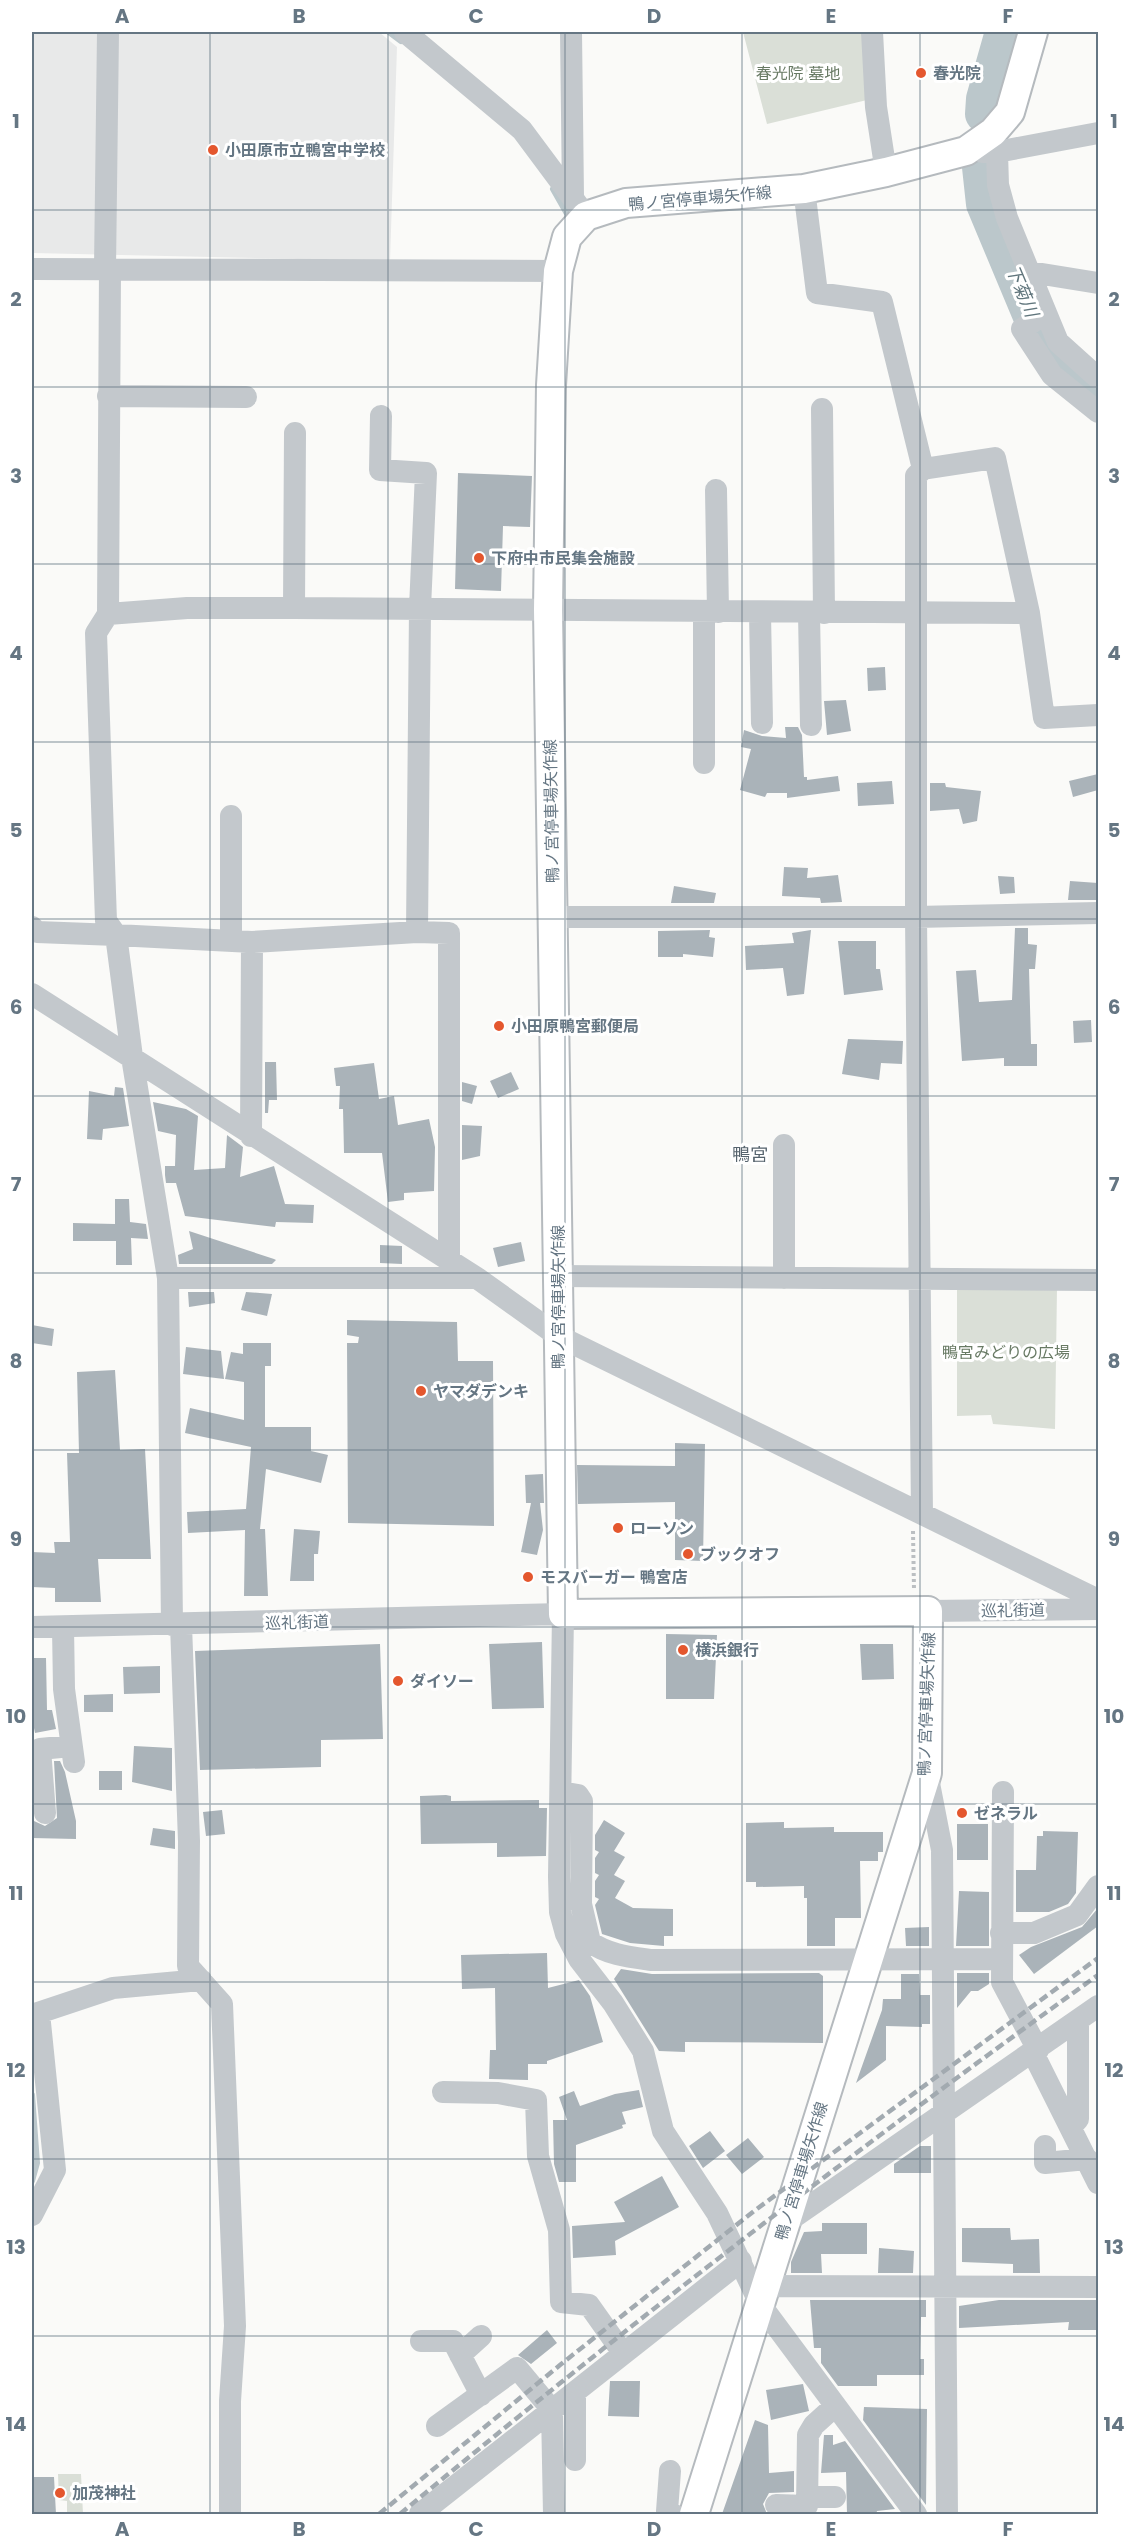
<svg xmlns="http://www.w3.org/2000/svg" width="1130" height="2546" viewBox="0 0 1130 2546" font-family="Poppins,'Noto Sans JP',sans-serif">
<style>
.built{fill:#e8e9e9}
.green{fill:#dadfd7}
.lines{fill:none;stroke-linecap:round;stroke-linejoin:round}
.stream{stroke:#bbc7cb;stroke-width:6}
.river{stroke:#bbc7cb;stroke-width:38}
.building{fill:#aab3b9}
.major-casing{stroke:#b5babe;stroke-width:32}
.path{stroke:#bbbfc2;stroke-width:4;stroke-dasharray:3 3;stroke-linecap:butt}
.minor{stroke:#c3c8cc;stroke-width:22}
.major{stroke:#fff;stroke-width:28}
.rail{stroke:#a2aab0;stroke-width:4.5;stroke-dasharray:9 4.5;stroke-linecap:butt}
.grid{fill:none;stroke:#657683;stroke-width:1.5;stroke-opacity:0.55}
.poi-dot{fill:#e4572e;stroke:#fff;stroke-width:2}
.labels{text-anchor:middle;stroke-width:6;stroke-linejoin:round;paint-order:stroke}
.park-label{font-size:16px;fill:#687a64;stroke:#fff}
.poi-label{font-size:16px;font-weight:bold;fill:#657683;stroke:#fff;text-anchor:start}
.street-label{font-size:16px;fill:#657683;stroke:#fff}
.water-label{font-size:18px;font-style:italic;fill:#60757c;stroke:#fff}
.neighbourhood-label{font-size:18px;fill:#57646e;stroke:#fff}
.neatline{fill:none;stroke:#657683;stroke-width:2}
.grid-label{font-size:20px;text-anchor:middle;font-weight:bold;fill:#657683}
</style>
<rect width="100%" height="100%" fill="#fafaf8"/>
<path class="built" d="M32,32H379L397,47L390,261L32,253Z"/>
<path class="green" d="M743,32H862L867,100L767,124Z
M957,1287L1057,1288L1055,1429L993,1424L991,1415L957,1416Z
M58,2474H81L83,2514H67V2501L59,2500Z"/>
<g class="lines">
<path class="stream" d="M389,32L401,41
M553,189L570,219
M32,2095L37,2163L32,2181"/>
<path class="river" d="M984,114L985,99L1004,32
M981,167L985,204L1042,340L1068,372L1098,394"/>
</g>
<path class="building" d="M458,473L532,476L530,527L503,526L501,591L455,589Z
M885,667L886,690L868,691L867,668Z
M846,700L851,731L827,735L824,701Z
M785,727H798L802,735L804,777H807V780L838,776L840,791L787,798V793H767L765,797L740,790L751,749L741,747L744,730L762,736L786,738Z
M1098,774V790L1073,797L1069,781Z
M892,781L894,804L858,806L857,783Z
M930,783H945L946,787L981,791L977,821L963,824L959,809L930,811Z
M784,867L808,868L807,878L838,875L842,902L821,903L820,898L782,896Z
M998,876L1014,877L1015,893L1000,894Z
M1070,881L1098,883V900H1068Z
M674,886L716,893L714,903H671Z
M1015,928H1028V944L1037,945L1035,969H1029L1031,1044H1037V1066H1004V1058L962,1061L956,971L976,970L979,1002L1012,1000Z
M710,930L709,937L715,938L713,957L683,954V957H658V931Z
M811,930L804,994L787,996L783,968L746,970L745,946L794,943L792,933Z
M838,941H876V969H880L883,990L844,995Z
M1091,1020L1092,1042L1074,1043L1073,1021Z
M848,1039L903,1041L902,1064L881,1063L879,1080L842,1074Z
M265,1062H276L277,1100H269L268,1113H265Z
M374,1063L379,1099L394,1096L398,1125L429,1119L435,1147L434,1191L404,1193V1200L388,1202L382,1153H344L343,1109H339L340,1086H336L334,1068Z
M511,1072L519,1089L498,1098L490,1081Z
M462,1082L477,1086L472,1104L462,1101Z
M115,1087L123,1088L129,1126L103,1129L102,1140L87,1139L89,1091L114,1096Z
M153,1102L186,1109L198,1116L194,1170L225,1168L227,1135L243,1147L240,1177L274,1166L285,1204L314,1205L313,1223L276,1222L275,1227L185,1216L176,1183H166L165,1175V1166H175L176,1135L158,1131Z
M462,1125L482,1126L480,1156L462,1160Z
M115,1199H129L130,1222L146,1224L148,1239L131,1238L132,1265H116V1241H73V1223L115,1224Z
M189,1231L274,1259L276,1260L272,1264H179L178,1255L193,1249Z
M521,1242L525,1261L498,1267L493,1248Z
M380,1245L402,1246V1264L380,1263Z
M188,1292H214L215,1303L189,1307Z
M246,1292L272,1294L267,1316L241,1310Z
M347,1320L457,1322L458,1361H493L494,1526L348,1523L347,1343H358L359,1337L347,1335Z
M32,1325L54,1329L52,1346L32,1343Z
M243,1343H271V1366H265V1427H311V1451L328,1455L321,1483L266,1469L260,1529H265L268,1596H244L245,1530L188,1533L187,1512L246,1509L251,1447L185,1433L190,1408L244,1420V1382L225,1379L231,1352L243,1354Z
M186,1347L221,1351L224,1379L183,1374Z
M115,1370L120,1450L145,1449L151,1559H98L101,1602H55V1588L32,1587V1552L55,1553L54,1542H70L67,1453H79L77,1372Z
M675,1443L705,1444L703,1561L675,1560V1502L578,1504L577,1465L675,1466Z
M543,1474L544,1503H540L543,1530L537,1555L521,1552L531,1503H526L525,1475Z
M294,1529L320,1531L318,1554H314V1581H290Z
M666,1634L717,1635L714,1699H666Z
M542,1642L544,1708L492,1709L489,1644Z
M380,1644L383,1739L321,1740V1767L200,1770L195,1651Z
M860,1644H893L894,1679L862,1680Z
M32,1658H46L47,1710H52L56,1729L35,1733L32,1718Z
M160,1666V1693L124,1694L123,1667Z
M113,1694V1712H84V1695Z
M134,1746L172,1748V1791L132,1782Z
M54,1761H60L65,1772L76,1821V1839L32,1838V1814L34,1821L45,1826L57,1818Z
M99,1771H122V1790H99Z
M446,1795L451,1796V1801L539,1800V1808H547L546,1856L497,1857V1843L421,1844L420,1796Z
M222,1810L225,1834L206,1836L203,1812Z
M604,1820L625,1833L614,1851L625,1857L614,1875L625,1881L615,1898L633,1908L673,1909V1936H664V1946L630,1943L602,1934L595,1905L599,1899L595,1897V1881L599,1875L595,1873V1858L599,1852L595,1850V1835Z
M784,1822V1828L834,1827V1832H883V1852H878V1861H860L861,1918H835V1946H807V1898H804V1886L756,1887V1882H746V1823Z
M957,1824H988V1860H957Z
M153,1828L175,1831V1849L150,1845Z
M1043,1831L1078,1832L1076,1893L1068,1904L1049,1912H1016V1870H1036L1037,1836H1043Z
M959,1891L989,1892V1946H956Z
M1098,1908V1926L1034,1974L1019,1955L1031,1947L1082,1927Z
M929,1927V1946H906L905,1928Z
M547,1953L548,1988L579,1980L590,1996L603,2042L547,2061V2064H528V2080L489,2079L490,2050H496L495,1988L462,1989L461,1955Z
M621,1969L652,1974L819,1973L823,1976V2043L685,2042V2052L659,2051L614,1979Z
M957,1973H989V1984L978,1991H971L957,2008Z
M901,1974H919L920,1995H930V2024H922V2027L886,2026V2060L856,2083L882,2010L883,1999H901Z
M639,2090L643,2107L622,2112L626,2124L622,2125L623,2128L576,2145V2182H559L554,2164L553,2120H567L559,2097L574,2091L580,2106L615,2094Z
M710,2131L725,2151L703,2168L689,2146Z
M748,2138L764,2157L742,2174L726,2155Z
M920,2146H931V2173H894V2164Z
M662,2176L679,2207L615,2241L616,2255L573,2258L572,2226L625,2222L614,2202Z
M822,2223H867V2254H821L822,2273H791V2262L804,2232L822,2231Z
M962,2228H1010L1011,2240L1039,2239L1040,2273H1013V2264L962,2262Z
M879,2248L914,2251L913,2273H878Z
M810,2300H926V2317H921L920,2359H924V2375H877V2386H838L821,2363V2348H814Z
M999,2300H1098V2330H1068L1069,2322L959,2328V2306Z
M547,2330L557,2343L531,2364L518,2355Z
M610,2381H640L639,2417L608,2416Z
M803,2384L809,2411L771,2420L766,2390Z
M864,2407L927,2409L926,2505L863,2420Z
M755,2420L768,2425L769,2473L794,2471V2492L769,2493L763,2504L767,2514H722Z
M824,2435H833V2445L845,2441L895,2509L877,2511L876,2514H847L846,2472L821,2473Z
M34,2477H54L56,2514H34Z"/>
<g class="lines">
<defs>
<path id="major" d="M694,2514L927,1773L928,1611L563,1614L548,610L551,385L558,271L567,237L586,216L626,203L804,189L886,172L966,151L993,132L1010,112L1033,32"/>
</defs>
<use href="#major" class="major-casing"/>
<path class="path" d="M913,1531L914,1590"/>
<path class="minor" d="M405,32L522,130L586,216
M571,32L573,197
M872,32L876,107L886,172
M983,152H997L1098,133
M997,152L998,185L1007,218L1046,313L1022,329L1052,375L1098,412
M804,189L817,293L882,302L923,469L995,458L1029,613L1044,718L1098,715
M105,268L108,32
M32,269L558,271
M1030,272L1098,283
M1046,313L1058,342L1098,378
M108,396L246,397
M822,409L824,613
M381,416L380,470L426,473L420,608L417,932
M716,490L718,612
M294,608L295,433
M760,613L762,723
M809,613L811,725
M108,614L110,268
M704,763V612
M553,917H916L1098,913
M32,927L37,932L116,935L132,1057L168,1278L172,1625
M231,941V816
M32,994L477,1278L558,1336L1098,1600
M251,1136L252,942
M784,1145V1278
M449,1262V933L417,932L252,942L116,935L106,921L96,633L108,614L187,608H294L1029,613
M559,1276L1098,1280
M168,1278H475
M922,1514L916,917V476L923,469
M928,1611L1098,1609
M181,1625L189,1841L188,1966L222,2004L235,2326L230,2401V2514
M32,1627L563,1614L559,1877L560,1912L566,1934L579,1959L613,2003L643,2051L663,2131L717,2213L760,2304L916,2514
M63,1627L64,1689L74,1762
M927,1773L942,1850L947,2514
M561,1792L578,1795L582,1801L581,1904L590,1942C608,1955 630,1957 652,1960L1002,1959
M1003,1792L1002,1982L1038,2050
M45,1813L40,1749L71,1746
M1001,1933H1034L1077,1915L1098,1886
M32,2015L113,1988L201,1980
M1033,2053L1098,2183
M443,2092L498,2093L536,2100L538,2156L559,2230L561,2302L589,2305L623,2353
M1071,2127L1078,2119V2021
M1045,2146V2163L1087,2159
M32,2215L55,2170L39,2013
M784,2224L1098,2006
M765,2286L1098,2287
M421,2341H453L481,2395
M460,2355L481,2336
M575,2392V2460
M437,2426L517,2368L552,2410L554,2514
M670,2471L667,2511L673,2514
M807,2497H835
M776,2505L807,2506L808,2435L814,2425L835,2406
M420,2514L741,2261"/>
<use href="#major" class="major"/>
<path class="rail" d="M379,2514L560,2365L754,2211L1098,1958
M400,2514C626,2326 859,2147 1098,1975"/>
</g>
<path class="grid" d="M210,32V2514M388,32V2514M565,32V2514M742,32V2514M920,32V2514M32,210H1098M32,387H1098M32,564H1098M32,742H1098M32,919H1098M32,1096H1098M32,1273H1098M32,1450H1098M32,1627H1098M32,1804H1098M32,1982H1098M32,2159H1098M32,2336H1098"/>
<g class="poi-dot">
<circle cx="921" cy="73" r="6"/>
<circle cx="213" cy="150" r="6"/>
<circle cx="479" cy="558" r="6"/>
<circle cx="499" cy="1026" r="6"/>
<circle cx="421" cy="1391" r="6"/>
<circle cx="618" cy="1528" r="6"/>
<circle cx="688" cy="1554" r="6"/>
<circle cx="528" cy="1577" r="6"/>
<circle cx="683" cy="1650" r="6"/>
<circle cx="398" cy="1681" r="6"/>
<circle cx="962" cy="1813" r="6"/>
<circle cx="60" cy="2493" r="6"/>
</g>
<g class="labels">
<g class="park-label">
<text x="798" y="79">春光院 墓地</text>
<text x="1006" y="1358">鴨宮みどりの広場</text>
</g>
<g class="poi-label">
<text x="933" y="79">春光院</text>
<text x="225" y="156">小田原市立鴨宮中学校</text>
<text x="491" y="564">下府中市民集会施設</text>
<text x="511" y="1032">小田原鴨宮郵便局</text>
<text x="433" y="1397">ヤマダデンキ</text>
<text x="630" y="1534">ローソン</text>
<text x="700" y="1560">ブックオフ</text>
<text x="540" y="1583">モスバーガー 鴨宮店</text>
<text x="695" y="1656">横浜銀行</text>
<text x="410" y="1687">ダイソー</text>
<text x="974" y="1819">ゼネラル</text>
<text x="72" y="2499">加茂神社</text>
</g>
<g class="street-label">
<text transform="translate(700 198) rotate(-5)" y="6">鴨ノ宮停車場矢作線</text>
<text transform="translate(551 811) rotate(-91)" y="6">鴨ノ宮停車場矢作線</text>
<text transform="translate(558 1297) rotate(-90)" y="6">鴨ノ宮停車場矢作線</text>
<text transform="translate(1013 1610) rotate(-1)" y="6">巡礼街道</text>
<text transform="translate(297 1622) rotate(-2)" y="6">巡礼街道</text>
<text transform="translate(926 1704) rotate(-88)" y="6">鴨ノ宮停車場矢作線</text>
<text transform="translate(801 2171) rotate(-73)" y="6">鴨ノ宮停車場矢作線</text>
</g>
<g class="water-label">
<text transform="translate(1022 291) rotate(67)" y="6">下菊川</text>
</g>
<g class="neighbourhood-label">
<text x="750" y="1161">鴨宮</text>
</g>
</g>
<rect width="1130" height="2546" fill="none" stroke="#ffffff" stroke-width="66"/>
<rect x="33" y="33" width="1064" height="2480" class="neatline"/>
<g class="grid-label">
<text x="122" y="23">A</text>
<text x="299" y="23">B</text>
<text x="476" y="23">C</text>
<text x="654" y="23">D</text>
<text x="831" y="23">E</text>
<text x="1008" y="23">F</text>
<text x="16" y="128">1</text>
<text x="1114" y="128">1</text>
<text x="16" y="306">2</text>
<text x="1114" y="306">2</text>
<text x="16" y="483">3</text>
<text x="1114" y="483">3</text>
<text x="16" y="660">4</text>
<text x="1114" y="660">4</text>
<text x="16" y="837">5</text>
<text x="1114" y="837">5</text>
<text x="16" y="1014">6</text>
<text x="1114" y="1014">6</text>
<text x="16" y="1191">7</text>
<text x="1114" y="1191">7</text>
<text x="16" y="1368">8</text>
<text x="1114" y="1368">8</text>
<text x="16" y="1546">9</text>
<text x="1114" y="1546">9</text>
<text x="16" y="1723">10</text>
<text x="1114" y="1723">10</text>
<text x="16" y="1900">11</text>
<text x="1114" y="1900">11</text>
<text x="16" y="2077">12</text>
<text x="1114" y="2077">12</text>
<text x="16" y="2254">13</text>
<text x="1114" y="2254">13</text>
<text x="16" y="2431">14</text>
<text x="1114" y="2431">14</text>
<text x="122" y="2536">A</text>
<text x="299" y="2536">B</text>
<text x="476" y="2536">C</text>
<text x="654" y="2536">D</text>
<text x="831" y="2536">E</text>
<text x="1008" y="2536">F</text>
</g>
</svg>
